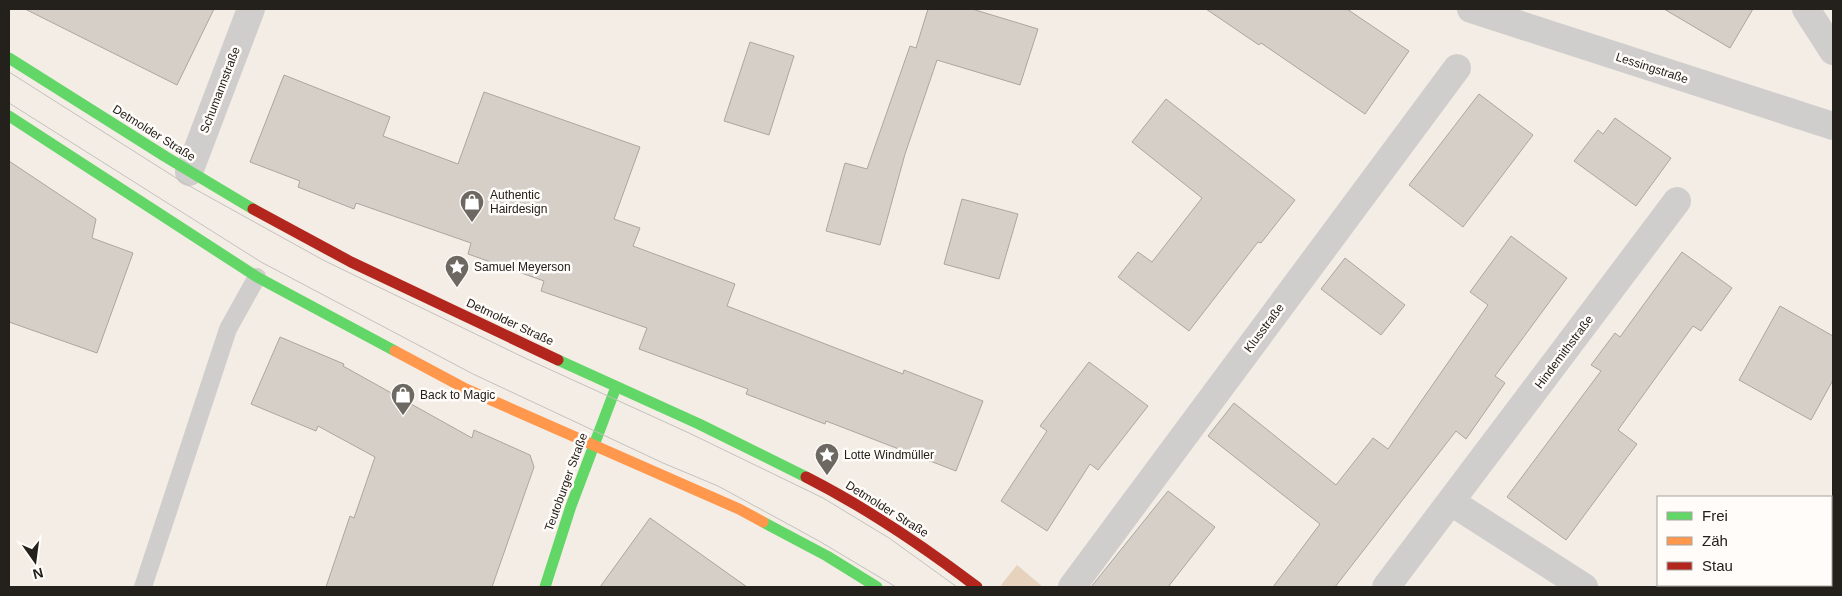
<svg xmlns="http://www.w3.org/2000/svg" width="1842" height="596" viewBox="0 0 1842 596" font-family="Helvetica,sans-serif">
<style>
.green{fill:#e6d2bd}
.building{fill:#d5cfc8;stroke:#aba69f}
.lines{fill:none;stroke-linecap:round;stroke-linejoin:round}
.lane{stroke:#d0cecd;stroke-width:18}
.street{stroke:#d0cecd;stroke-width:28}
.fast{stroke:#63d668;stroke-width:11}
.slow{stroke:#ff974d;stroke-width:11}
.jam{stroke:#b3261e;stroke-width:11}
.tram{stroke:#c2c1bf;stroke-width:1}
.labels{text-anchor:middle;stroke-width:5;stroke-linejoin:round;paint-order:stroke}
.street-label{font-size:12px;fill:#24201b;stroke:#fffcf9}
.poi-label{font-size:12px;fill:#24201b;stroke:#fffcf9;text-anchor:start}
</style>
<rect width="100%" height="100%" fill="#f4ede5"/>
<path class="green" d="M1017,565L1043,587H1004L1001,585Z"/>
<path class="building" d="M25,9H214L177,85Z
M928,9H972L1038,29L1020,85L937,60L905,154L880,245L826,231L845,163L867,169L910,46L916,48Z
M1206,9H1347L1409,51L1365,114L1261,43L1259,45Z
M1664,9H1753L1730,48Z
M750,42L794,56L769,135L724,121Z
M284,75L390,117L383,136L458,164L484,92L640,147L614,219L640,228L633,246L735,284L727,306L903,374L904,370L983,401L956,471L826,421L825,424L746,394L748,389L639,349L647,328L541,291L544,281L468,254L471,243L356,203L354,209L298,187L300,181L250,162Z
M1479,94L1533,135L1463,227L1409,185Z
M1166,99L1295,200L1261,243L1258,242L1189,331L1118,277L1138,252L1152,262L1202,198L1132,142Z
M1615,118L1671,158L1636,206L1574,161L1598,130L1603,134Z
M9,161L96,219L92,238L133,253L97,353L9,322Z
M962,199L1018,214L999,279L944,264Z
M1511,236L1567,278L1495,376L1505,383L1466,439L1456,431L1335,587H1273L1320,524L1208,436L1234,403L1336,485L1373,438L1388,449L1488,305L1470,292Z
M1682,252L1732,288L1701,331L1693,326L1618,430L1637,444L1566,540L1507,497L1601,371L1591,365L1615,333L1620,337Z
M1345,258L1405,305L1381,335L1321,289Z
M1780,306L1833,336V380L1811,420L1739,380Z
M280,337L344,364L343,366L472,438L474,430L530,455L534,467L492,587H326L350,516L354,518L375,457L318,426L316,431L251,404Z
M1089,362L1148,406L1098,470L1090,464L1047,531L1001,501L1047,431L1040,426Z
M1168,491L1215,527L1168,587H1091Z
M650,518L747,587H600Z"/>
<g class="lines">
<path class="lane" d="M143,587L228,329L257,277"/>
<path class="street" d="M1471,9L1833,126
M1806,9L1833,51
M189,172L251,9
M1451,502L1584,587
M1072,587L1457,68
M1386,587L1677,201"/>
<path class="fast" d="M9,58L166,157L253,209
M9,116L257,277L395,351
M558,360L699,424L806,477
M763,522L827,556L877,587
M545,587L571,506L616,387"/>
<path class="slow" d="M395,351L466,389L739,509L763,522"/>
<path class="jam" d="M253,209L351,262L558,360
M806,477C867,508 923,546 977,587"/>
<path class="tram" d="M9,72L184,183L323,260L529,360L689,433L823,498L889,538L957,587
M9,103L261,262L473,374L663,463L718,486L819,541L896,587"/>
</g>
<defs>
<symbol id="shop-pin" viewBox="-11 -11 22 30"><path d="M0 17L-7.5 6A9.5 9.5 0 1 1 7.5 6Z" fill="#6d6862" stroke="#fffcf9"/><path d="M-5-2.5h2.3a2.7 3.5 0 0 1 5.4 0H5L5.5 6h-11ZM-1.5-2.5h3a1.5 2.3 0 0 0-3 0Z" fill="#fff"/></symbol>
<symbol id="sight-pin" viewBox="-11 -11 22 30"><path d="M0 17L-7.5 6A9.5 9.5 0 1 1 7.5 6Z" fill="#6d6862" stroke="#fffcf9"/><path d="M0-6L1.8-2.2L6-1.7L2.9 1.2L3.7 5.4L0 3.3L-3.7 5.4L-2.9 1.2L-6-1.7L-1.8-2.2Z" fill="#fff"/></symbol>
</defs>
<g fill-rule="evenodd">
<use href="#shop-pin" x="458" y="188" width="28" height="38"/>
<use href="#sight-pin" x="443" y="253" width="28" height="38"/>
<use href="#shop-pin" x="389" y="381" width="28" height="38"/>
<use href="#sight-pin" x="813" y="441" width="28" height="38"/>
</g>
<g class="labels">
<g class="street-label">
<text transform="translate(1652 68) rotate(18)" y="4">Lessingstraße</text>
<text transform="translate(220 90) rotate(-69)" y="4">Schumannstraße</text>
<text transform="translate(154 133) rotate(32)" y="4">Detmolder Straße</text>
<text transform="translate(510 322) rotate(25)" y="4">Detmolder Straße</text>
<text transform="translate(1264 328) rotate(-53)" y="4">Klusstraße</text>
<text transform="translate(1564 352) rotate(-53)" y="4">Hindemithstraße</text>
<text transform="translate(566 482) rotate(-70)" y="4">Teutoburger Straße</text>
<text transform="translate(887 509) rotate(32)" y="4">Detmolder Straße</text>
</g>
<g class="poi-label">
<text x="490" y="199">Authentic<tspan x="490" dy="14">Hairdesign</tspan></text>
<text x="474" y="271">Samuel Meyerson</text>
<text x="420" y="399">Back to Magic</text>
<text x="844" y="459">Lotte Windmüller</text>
</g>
</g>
<rect width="1842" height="596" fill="none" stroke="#24201b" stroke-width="20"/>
<rect x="1657" y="496" width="175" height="90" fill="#fffcf9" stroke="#a7a4a0"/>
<rect x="1667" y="512" width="25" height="8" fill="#63d668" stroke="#a7a4a0"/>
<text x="1702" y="521" font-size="15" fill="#24201b">Frei</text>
<rect x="1667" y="537" width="25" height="8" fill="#ff974d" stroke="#a7a4a0"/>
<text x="1702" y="546" font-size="15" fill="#24201b">Zäh</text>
<rect x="1667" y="562" width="25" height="8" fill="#b3261e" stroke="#a7a4a0"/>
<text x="1702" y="571" font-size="15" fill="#24201b">Stau</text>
<g transform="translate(35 561) rotate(166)" stroke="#fffcf9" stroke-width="4" paint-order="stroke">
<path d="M0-4L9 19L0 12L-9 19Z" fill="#24201b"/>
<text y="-8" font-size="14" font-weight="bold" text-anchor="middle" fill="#24201b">N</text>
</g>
</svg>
